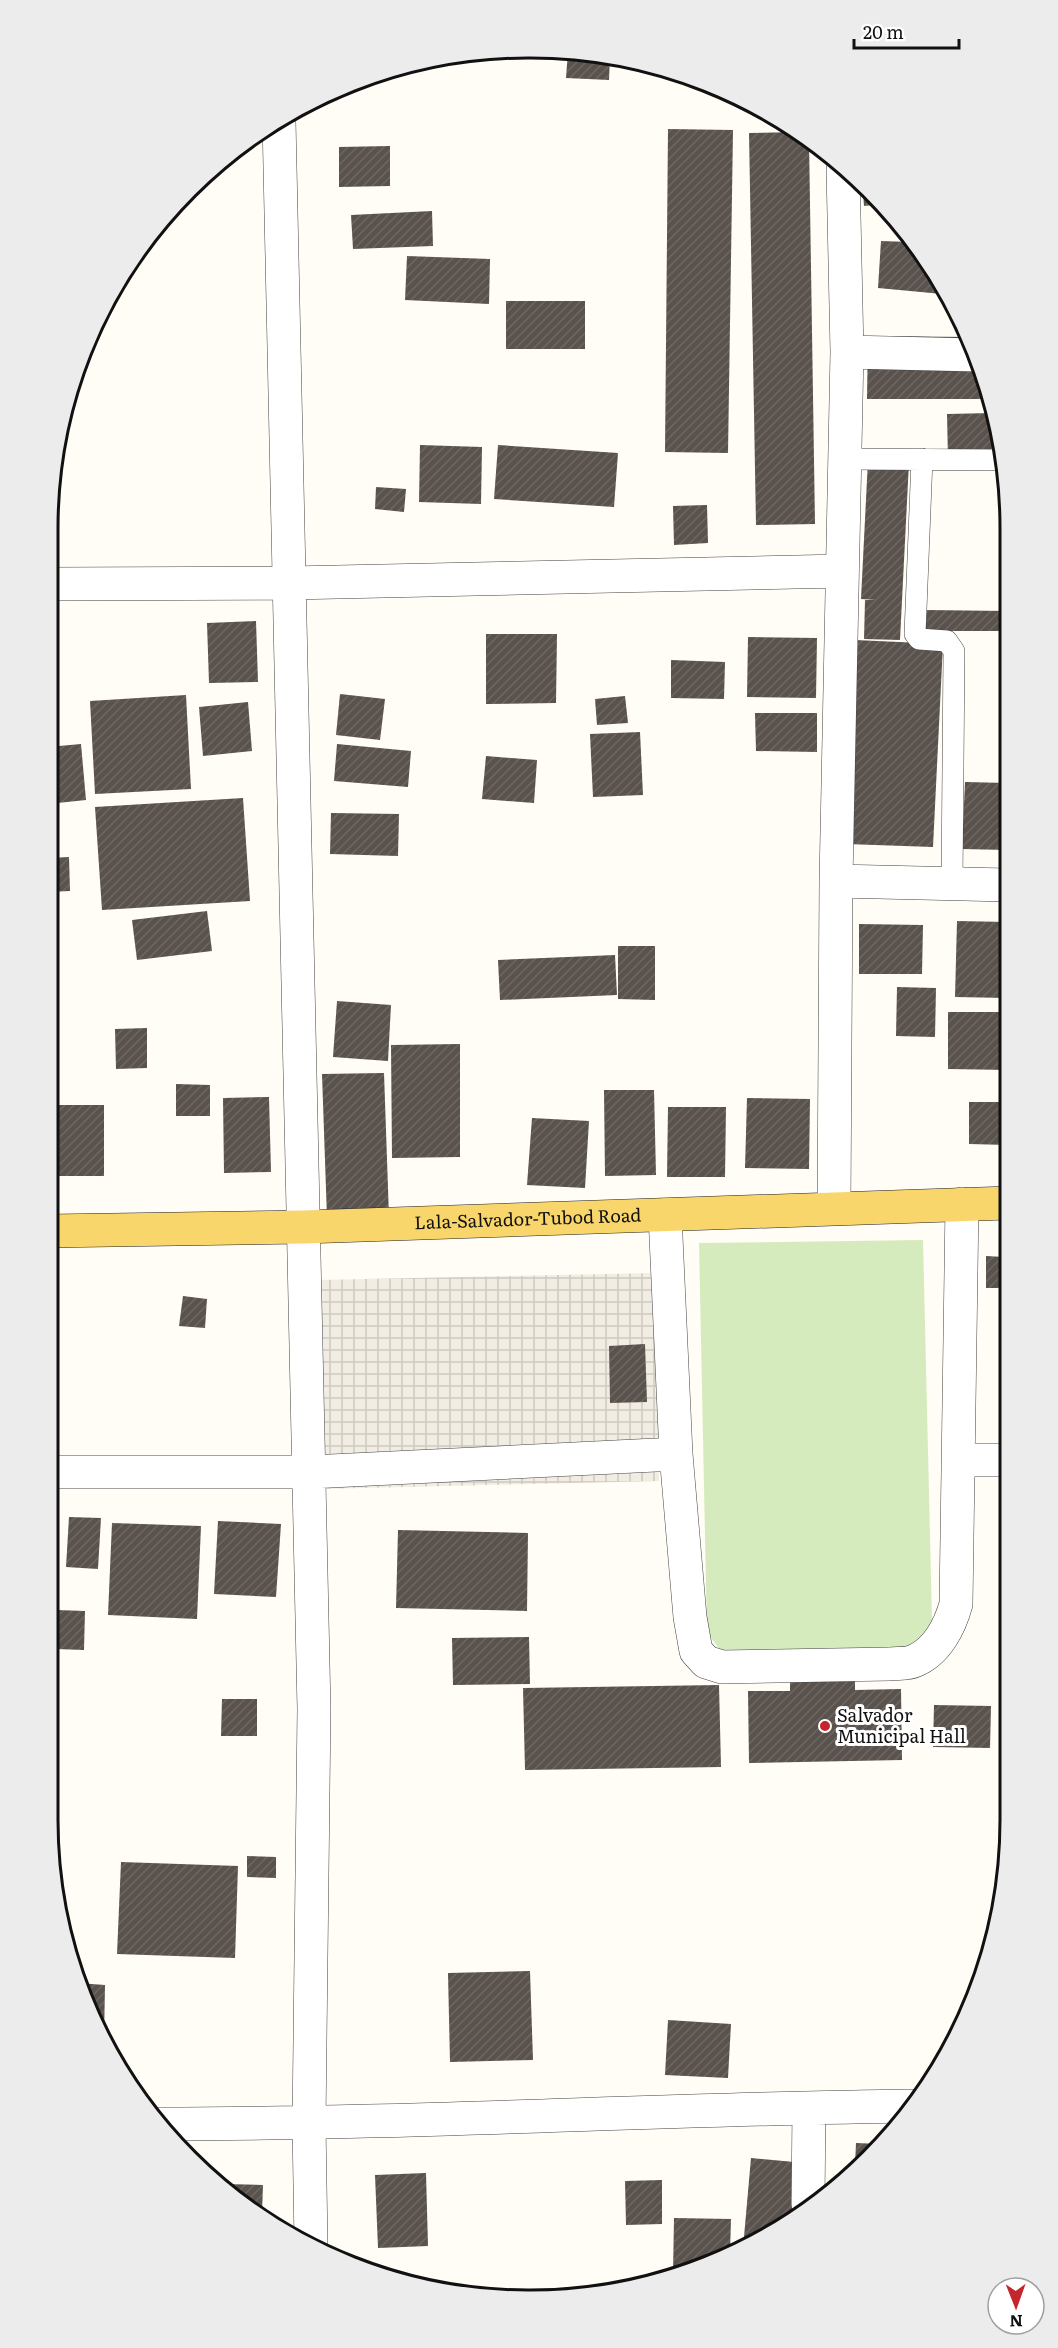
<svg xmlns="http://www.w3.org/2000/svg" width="1058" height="2348" viewBox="0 0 1058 2348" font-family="Literata,serif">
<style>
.grass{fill:#d5ebbd}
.plaza{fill:url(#plaza-grid)}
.building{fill:url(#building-hatch)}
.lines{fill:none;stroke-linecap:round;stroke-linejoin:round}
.lane-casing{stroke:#444;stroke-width:22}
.street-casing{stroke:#444;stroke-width:34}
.primary-casing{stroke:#222;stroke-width:34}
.lane{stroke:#fff;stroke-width:21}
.street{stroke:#fff;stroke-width:33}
.primary{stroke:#f9d66b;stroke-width:33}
.poi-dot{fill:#c4262e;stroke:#fff;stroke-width:2}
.labels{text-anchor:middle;stroke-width:6;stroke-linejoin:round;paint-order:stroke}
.street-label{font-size:18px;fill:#111;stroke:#fff}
.poi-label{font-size:18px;fill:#111;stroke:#fff;text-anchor:start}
.rim{fill:none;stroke:#111;stroke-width:3}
</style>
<defs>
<pattern id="plaza-grid" width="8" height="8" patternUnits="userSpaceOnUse" patternTransform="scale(1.5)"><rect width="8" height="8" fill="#f1ede2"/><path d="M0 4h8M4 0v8" fill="none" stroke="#cecac1"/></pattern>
<pattern id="building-hatch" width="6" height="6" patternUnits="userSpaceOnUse" patternTransform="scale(1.5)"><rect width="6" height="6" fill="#5a524d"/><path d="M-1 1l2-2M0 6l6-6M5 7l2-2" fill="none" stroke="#6d6662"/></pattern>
</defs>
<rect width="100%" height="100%" fill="#fffdf5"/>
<path class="grass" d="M923,1240L932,1621L916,1654L726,1659L707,1632L699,1243Z"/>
<path class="plaza" d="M656,1273L659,1481L322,1489L318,1280Z"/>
<path class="building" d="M568,51L592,52L610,56L609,80L566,78Z
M668,129L733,130L728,453L665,452Z
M800,132L809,140L815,524L756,525L749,133Z
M390,146V186L339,187V147Z
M867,191L882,204L864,206L863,192Z
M432,211L433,246L353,249L351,215Z
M881,241L909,242L942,294L878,288Z
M407,256L490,259L489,304L405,300Z
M506,301H585V349H506Z
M868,336L969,337L973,345L988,399H867Z
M992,413L1004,458L948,459L947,414Z
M420,445L482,447L481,504L419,502Z
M498,445L618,453L614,507L494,499Z
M868,460L909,462L900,640L864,639L865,600H876L861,599Z
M376,487L406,489L404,512L375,509Z
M707,505L708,543L674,545L673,506Z
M926,610L1006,611V631H926Z
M256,621L258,682L209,683L207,623Z
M486,634H557L556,703L486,704Z
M748,637L817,638L816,698L747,697Z
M855,640L943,644L933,847L846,844Z
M671,660L725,662L724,699L671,698Z
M340,694L385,699L380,740L336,735Z
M186,695L191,789L95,794L90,701Z
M625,696L628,723L597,725L595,699Z
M248,702L252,751L203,756L199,707Z
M755,713H817V752L756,751Z
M640,732L643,795L593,797L590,734Z
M81,744L86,800L48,804V747Z
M337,744L411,751L408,787L334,781Z
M486,756L537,760L534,803L482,799Z
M965,782L1007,783V850L962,849Z
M243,798L250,901L102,910L95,807Z
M331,813L399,814L398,856L330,854Z
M69,857L70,891L48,892V858Z
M207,911L212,951L137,960L132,920Z
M48,914L54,915L52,955H48Z
M957,921L1007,922V998L955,997Z
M859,924L923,925L922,974H859Z
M618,946H655V1000L618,999Z
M615,955L617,995L500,1000L498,960Z
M897,987L936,988L935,1037L896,1036Z
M337,1001L391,1005L388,1061L333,1057Z
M948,1012H1008V1070L948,1069Z
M147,1028V1068L116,1069L115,1029Z
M460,1044V1157L392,1158L391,1045Z
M384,1073L389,1217L327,1218L322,1074Z
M176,1084L210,1085V1116H176Z
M604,1090H654L656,1175L605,1176Z
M269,1097L271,1172L224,1173L223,1098Z
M747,1098L810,1099L809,1169L745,1168Z
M969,1102H1008V1145L969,1144Z
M49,1105H104V1176H48Z
M668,1107H726L725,1177H667Z
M532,1118L589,1121L585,1188L527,1185Z
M986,1256L1004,1257V1288H986Z
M183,1296L207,1299L205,1328L179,1326Z
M645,1344L647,1402L610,1403L609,1346Z
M69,1517L101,1518L98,1569L66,1567Z
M218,1521L281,1524L276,1597L214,1594Z
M112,1523L201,1526L197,1619L108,1615Z
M398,1530L528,1533L527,1611L396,1608Z
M57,1610L85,1611L84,1650L56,1649Z
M529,1637L530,1684L453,1685L452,1638Z
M855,1671V1690L901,1689L902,1760L749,1763L748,1691H790V1673Z
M719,1685L721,1767L525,1770L523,1688Z
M222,1699H257V1736H221Z
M934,1705L991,1706L990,1748L933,1747Z
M247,1856L276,1857V1878L247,1877Z
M121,1862L238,1866L235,1958L117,1954Z
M530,1971L533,2060L450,2062L448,1973Z
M78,1983L105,1985L104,2040Z
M668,2020L731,2024L728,2078L665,2075Z
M856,2143L881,2144L855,2165Z
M751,2158L805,2163L800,2210L769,2236L743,2248Z
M426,2173L428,2246L378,2248L375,2175Z
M662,2180V2224L626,2225L625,2181Z
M226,2184L263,2185L262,2214L240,2196Z
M674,2218L731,2219L730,2253L685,2274L673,2273Z"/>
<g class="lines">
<defs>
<path id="lane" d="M845,459L1004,460
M922,459L915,634L919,639L947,641L954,651L952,883"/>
<path id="street" d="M279,121L314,1709L309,2124L311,2244
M847,352L976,355
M48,584L291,583L842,571
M836,881L1007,885
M834,1208L836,881L847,352L843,170
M665,1215L676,1454L690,1617L696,1651L706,1662L722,1667L890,1664C898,1663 908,1664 914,1661C937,1652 950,1626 956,1604L962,1204
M958,1460H1009
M48,1472H310L676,1454
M159,2124C410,2124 661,2109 912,2106
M808,2204L809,2108"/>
<g id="primary">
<path id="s1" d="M48,1231L304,1227L1008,1203"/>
</g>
</defs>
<use href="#lane" class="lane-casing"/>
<use href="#street" class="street-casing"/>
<use href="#primary" class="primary-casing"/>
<use href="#lane" class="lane"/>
<use href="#street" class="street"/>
<use href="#primary" class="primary"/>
</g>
<circle class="poi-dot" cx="825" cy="1726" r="6"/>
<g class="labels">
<g class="street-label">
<text dy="6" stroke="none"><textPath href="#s1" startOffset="480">Lala-Salvador-Tubod Road</textPath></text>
</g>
<g class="poi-label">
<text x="837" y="1722">Salvador<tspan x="837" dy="21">Municipal Hall</tspan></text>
</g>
</g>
<path d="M0 0H1058V2348H0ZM528 58H530A470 470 0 0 1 1000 528V1820A470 470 0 0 1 530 2290H528A470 470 0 0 1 58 1820V528A470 470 0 0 1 528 58Z" fill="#ececec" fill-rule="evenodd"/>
<path class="rim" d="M528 58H530A470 470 0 0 1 1000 528V1820A470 470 0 0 1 530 2290H528A470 470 0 0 1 58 1820V528A470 470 0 0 1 528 58Z"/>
<g transform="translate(1016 2306) rotate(179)"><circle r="28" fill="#ffffff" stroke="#a0a0a0" stroke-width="1.5"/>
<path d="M0-4.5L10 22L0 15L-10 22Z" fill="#c4262e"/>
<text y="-9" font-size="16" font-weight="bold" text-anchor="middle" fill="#111111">N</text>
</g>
<path d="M854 39v9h105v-9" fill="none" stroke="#111111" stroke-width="3"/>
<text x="863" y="39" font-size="18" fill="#111111" stroke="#ffffff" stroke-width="4.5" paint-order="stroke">20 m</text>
</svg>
